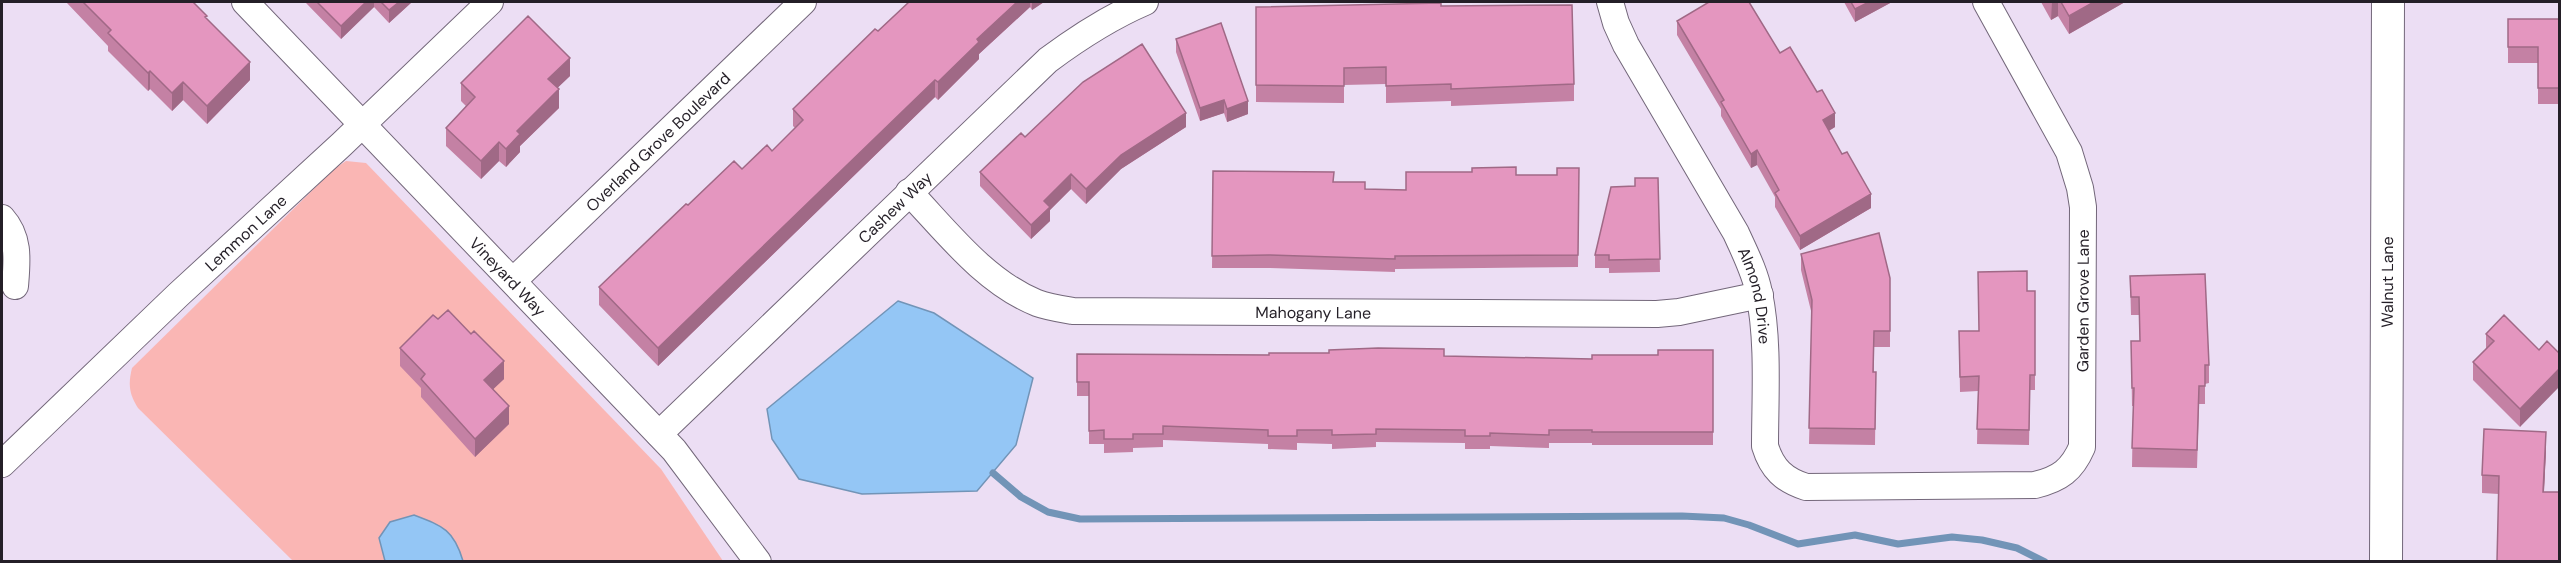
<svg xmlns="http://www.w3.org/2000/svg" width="2561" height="563" viewBox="0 0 2561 563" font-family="'DM Sans',sans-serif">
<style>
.green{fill:#fab6b4}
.water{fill:#94c6f5;stroke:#7294b7;stroke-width:1.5}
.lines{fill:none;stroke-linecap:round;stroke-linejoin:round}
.stream{stroke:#7294b7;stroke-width:7}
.minor-casing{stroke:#73677a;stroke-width:28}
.major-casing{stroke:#73677a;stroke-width:34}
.minor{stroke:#fff;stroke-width:26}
.major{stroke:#fff;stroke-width:32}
.wall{fill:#c481a4}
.shaded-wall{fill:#a06986}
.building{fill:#e496bf;stroke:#a06986;stroke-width:1.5}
.labels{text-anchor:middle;stroke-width:4.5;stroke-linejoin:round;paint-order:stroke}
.street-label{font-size:16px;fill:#241f27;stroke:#ecdef4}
</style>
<rect width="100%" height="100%" fill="#ecdef4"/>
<path class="green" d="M346,161L366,163L661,469L723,561H293L138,408C129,394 128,384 132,368L334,169Z"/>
<path class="water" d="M898,301L934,313L1033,378L1016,445L977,491L862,494L799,479L772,439L767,409Z
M414,515C443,526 454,530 463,561H385L379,538L390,522Z"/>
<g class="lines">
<path class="stream" d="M993,473L1021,497L1048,512L1080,519L1682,516L1724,518L1749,525L1798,544L1855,535L1898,544L1952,537L1982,540L2017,548L2045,562"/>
<defs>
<g id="minor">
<path id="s1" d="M245,2L674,450L758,562"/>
<path id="s2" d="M1610,2L1616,23L1626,45L1736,233C1745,253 1755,272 1759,293C1769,341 1765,398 1765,446C1772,469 1784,480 1806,487L2035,485C2060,479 2072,470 2082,447L2083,207L2080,188L2069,152L1986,2"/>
<path id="s3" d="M909,192C947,232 985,282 1037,303C1048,307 1061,309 1073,311L1657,314L1679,312L1760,295"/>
<path d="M2,218C20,238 17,261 15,286"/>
<path id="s4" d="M513,281L803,2"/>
<path id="s5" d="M659,434L1048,60C1079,37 1110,17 1145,2"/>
<path id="s6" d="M2,464L178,295L342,144L490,2"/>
</g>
<g id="major">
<path id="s7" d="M2386,562L2388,2"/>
</g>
</defs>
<use href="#minor" class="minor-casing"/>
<use href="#major" class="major-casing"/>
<use href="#minor" class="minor"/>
<use href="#major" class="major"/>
</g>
<path class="wall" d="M66,2H193L250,80L207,124L183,100L172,111L150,89L148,91L108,51V46Z
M306,2H412L389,23L374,7L341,39L306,3Z
M909,2H1044L1032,10L1030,7L979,54V59L938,100L935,97L658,366L599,305V287L688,205L742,169L772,151L795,128L793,126V109L878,31Z
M1844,2H1892L1855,22Z
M2041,2H2125L2069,34L2058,16L2051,20Z
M1441,6L1574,84V101L1451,106V101L1386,103V84L1344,85V103L1256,102V7Z
M2508,19H2559V104H2538V63H2508Z
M1677,21L1780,53L1835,127L1829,131L1871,208L1800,250L1775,207V197L1757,165L1751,168L1721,116V109L1677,35Z
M1176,39L1248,114L1227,122L1224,113L1200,121L1176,52Z
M570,76L557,88L559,108L520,146V152L506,167L499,161L481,179L446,146V128L466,106L461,101V83Z
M1186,127L1121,169L1086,204L1071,189L1050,210V221L1031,239L980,186V172L1025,137Z
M1579,168L1578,267L1395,269V272L1269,268H1212L1213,171L1334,182L1365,189L1406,190L1516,175H1557Z
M1658,178L1660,272L1609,273V268H1595V255Z
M1801,254L1890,278V347H1874V372H1876L1875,445L1809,444L1812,315L1801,270Z
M2130,276L2209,365V383L2205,384V404H2199L2197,468L2132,467L2133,406H2132L2131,341H2140L2139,315H2131Z
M2027,291H2035V390H2030L2029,445L1977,444L1978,391L1960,392L1959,331H1978Z
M438,319L471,334L504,379L493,389L509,424L475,457L421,397V388L400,366V348Z
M2486,334L2539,350L2520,427L2473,380V362L2486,349Z
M1713,350V445H1592V443H1549V448L1490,446V449H1465V443L1376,442V447L1332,449V444L1297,443V450L1268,449V444L1163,440V447L1133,448V452L1104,453V444H1089V396H1077V354L1444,356L1592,359L1658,355Z
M2546,450L2544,492L2499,494L2482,493V475Z"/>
<path class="shaded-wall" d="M366,2H374V7L341,39V26Z
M399,2H412L389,23V10Z
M1017,2H1030V7L979,54V59L938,100V82L977,39Z
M1032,2H1044L1032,10Z
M1869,2H1892L1855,22V9Z
M2052,2H2058V16L2051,20Z
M2094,2H2125L2069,34V16Z
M570,58V76L548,97V79Z
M250,62V80L207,124V106Z
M150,71V89L148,91V73Z
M935,80V97L658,366V348Z
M183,82V100L172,111V93Z
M559,89V108L520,146V152L506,167V149L517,131Z
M1224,100V113L1200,121V108Z
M1248,101V114L1227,122V109Z
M1186,113V127L1121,169L1086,204V189L1121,155Z
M1835,113V127L1823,134V120Z
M499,142V161L481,179V161Z
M1757,150V165L1751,168V154Z
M1071,174V189L1050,210V221L1031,239V225L1044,201Z
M1871,194V208L1800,250V236Z
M504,361V379L484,398V380Z
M2559,369V387L2520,427V409Z
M509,406V424L475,457V439Z
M2546,432V450L2543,510V492Z"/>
<path class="building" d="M83,2H193L207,16L205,17L250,62L207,106L183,82L172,93L150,71L148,73L108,33L111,30Z
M317,2H366L341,26Z
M381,2H399L389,10Z
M909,2H1017L977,39L979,42L938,82L935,80L658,348L599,287L686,204L688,205L734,161L742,169L767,145L772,151L803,120L793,109L875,29L878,31Z
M1709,2H1749L1780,53L1790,47L1817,92L1822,90L1835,113L1823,120L1842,154L1847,152L1871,194L1800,236L1775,193L1779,190L1757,150L1751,154L1721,102L1724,100L1677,21Z
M1851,2H1869L1855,9Z
M2061,2H2094L2069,16Z
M1441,3V6L1572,5L1574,84L1451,89V84L1386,86V67L1344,68V86L1256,85V7Z
M528,16L570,58L548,79L559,89L517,131L520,134L506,149L499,142L481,161L446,128L475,97L461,83Z
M2508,19H2559V88H2538V47H2508Z
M1221,23L1248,101L1227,109L1224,100L1200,108L1176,39Z
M1142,44L1186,113L1121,155L1086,189L1071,174L1044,201L1050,207L1031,225L980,172L1021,133L1025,137L1083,82Z
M1516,167V175H1557V168H1579L1578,255L1395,256V259L1269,255L1212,256L1213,171L1334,172L1333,182H1365V189L1406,190V172H1472V168Z
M1635,178H1658L1660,259L1609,260V255H1595L1611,187L1635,186Z
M1879,233L1890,278V331H1874L1873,372H1876L1875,429L1809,428L1812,300L1801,254Z
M2027,271V291H2035V375H2030L2029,430L1977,429L1979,376L1960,377L1959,331H1979L1978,272Z
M2205,274L2209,365H2205V386H2199L2197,450L2132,448L2134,388H2132L2131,341H2140L2139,297H2131L2130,276Z
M448,310L471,334L474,331L504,361L484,380L509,406L475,439L421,379L425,374L400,348L433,315L438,319Z
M2504,315L2539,350L2547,341L2559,353V369L2520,409L2473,362L2494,341L2486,334Z
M1378,348L1444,349V356L1592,359V355H1658V350H1713V432H1592V430H1549V435L1490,433V436H1465V430L1376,429V434L1332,435V430H1297V436H1268V430L1163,426V434H1133V439H1104V430L1089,431V382H1077V354L1269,355V353H1329V350Z
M2484,429L2546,432L2543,492H2559V561H2497L2499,476L2482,475Z"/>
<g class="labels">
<g class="street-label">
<text dy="6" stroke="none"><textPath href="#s4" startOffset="201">Overland Grove Boulevard</textPath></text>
<text dy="6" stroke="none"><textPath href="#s5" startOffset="327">Cashew Way</textPath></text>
<text dy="6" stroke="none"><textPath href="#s6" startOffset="336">Lemmon Lane</textPath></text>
<text dy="6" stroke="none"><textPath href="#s1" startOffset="380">Vineyard Way</textPath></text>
<text dy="6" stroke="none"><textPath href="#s7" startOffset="280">Walnut Lane</textPath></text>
<text dy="6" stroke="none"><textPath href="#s2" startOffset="330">Almond Drive</textPath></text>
<text dy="6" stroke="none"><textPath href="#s2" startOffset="981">Garden Grove Lane</textPath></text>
<text dy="6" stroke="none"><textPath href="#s3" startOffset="448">Mahogany Lane</textPath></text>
</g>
</g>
<rect width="2561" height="563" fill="none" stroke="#241f27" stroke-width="6"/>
</svg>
